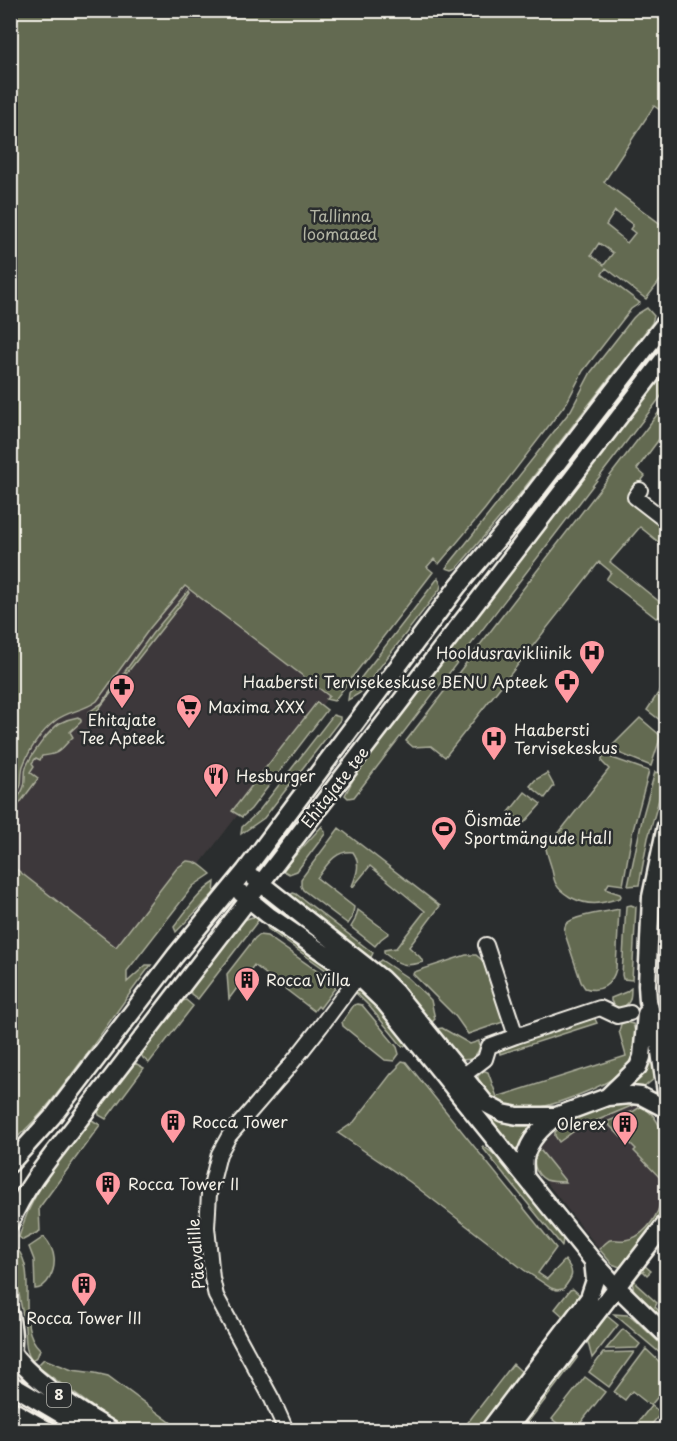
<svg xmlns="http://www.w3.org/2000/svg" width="677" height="1441" viewBox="0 0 677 1441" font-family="'Playpen Sans',sans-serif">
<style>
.built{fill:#3d393a}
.green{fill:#646b51;stroke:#acae9c;stroke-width:1.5;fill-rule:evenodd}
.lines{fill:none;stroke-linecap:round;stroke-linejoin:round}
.minor-casing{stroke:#f4f1e8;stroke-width:18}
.major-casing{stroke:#f4f1e8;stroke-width:21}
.minor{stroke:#2a2d2e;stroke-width:14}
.major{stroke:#2a2d2e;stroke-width:16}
.labels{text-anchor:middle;stroke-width:5;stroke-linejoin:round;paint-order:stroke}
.shield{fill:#2a2d2e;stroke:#b7b6b0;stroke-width:1.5}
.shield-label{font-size:15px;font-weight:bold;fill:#f4f1e8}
.park-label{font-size:16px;fill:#b3b5a4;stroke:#2a2d2e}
.poi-label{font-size:16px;fill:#f4f1e8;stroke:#2a2d2e;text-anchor:start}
.street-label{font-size:16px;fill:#f4f1e8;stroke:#2a2d2e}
</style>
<rect width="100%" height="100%" fill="#2a2d2e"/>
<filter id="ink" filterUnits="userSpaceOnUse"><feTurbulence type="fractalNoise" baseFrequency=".0167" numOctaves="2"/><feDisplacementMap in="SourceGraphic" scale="12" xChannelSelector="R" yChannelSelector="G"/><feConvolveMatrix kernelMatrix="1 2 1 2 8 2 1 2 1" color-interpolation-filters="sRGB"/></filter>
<g filter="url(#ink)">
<path class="built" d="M161,567L329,696L128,958L11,865L10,706Z
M636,1104L650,1111L655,1117L662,1131L666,1147V1211L620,1267L612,1264L599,1249L535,1168L533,1162L536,1151L562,1124L611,1106Z"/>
<path class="green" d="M10,11H666V114L654,106L604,182L666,228V273L646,299L606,268L602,274L640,303L631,309L583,371L567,402L485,509L439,564L434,559L427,567L433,572L334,701L326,699L329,696L185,586L150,628L97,701C84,711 67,711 55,721C41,732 29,750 23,766C21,773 22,779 21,785C19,791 14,796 11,800ZM615,211L633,225L630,229L635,233L627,243L621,238V237L606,225ZM599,243L613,253L604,265L591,255Z
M647,308L654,316L652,323L519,495L457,568L452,570L446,568L471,537L571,410L591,372L633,318L637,314Z
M666,370V390L354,797L348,798L345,795L356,774L369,757Z
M666,403V430L637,469L645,476L627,500L666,531V548L640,527L610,562L661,603L666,598C666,610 669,615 656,618L607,580V578L611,572L599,562L445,757L431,746L413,747L406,741Z
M438,578L441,585L440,589L360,693L348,700L349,693Z
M188,591L189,593L178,608L90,720L88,715L89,712L102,703L152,634Z
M666,681V720L665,724L647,710Z
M317,702L327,710L251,809L242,817L232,811Z
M333,715L340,717V720L264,818L241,834L242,827L258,812Z
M78,717L81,720V722L70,732L73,737C60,749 62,754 42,756L40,760L36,758L32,763L34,766L30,772L38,778L37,780L11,815C10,799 21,799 24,786C26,780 24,774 26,767C31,755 49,730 60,723C66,720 72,718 78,717Z
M640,718L661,736L651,766L609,749Z
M604,755L649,771L632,834L623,885L609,883L606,888L608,890L620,894L621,896L620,898C600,904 590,907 570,897C565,894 559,890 556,884C553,879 553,872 551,866C548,856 543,845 547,834L554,839L609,769L602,762V758Z
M655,772L666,775L648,838L639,885L628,886L643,815Z
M547,773L554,786L545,798L530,786L535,780Z
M525,792L541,804L524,823L509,812Z
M322,826L325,832V834L297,871L289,874L282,870Z
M339,828L440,906L409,947L420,957L423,962C405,968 398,964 384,953V950L396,948L425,911L370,866L353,887L352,886C357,874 361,863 353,852C335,850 327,865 317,878L354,907L352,918L348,924L303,890L301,886V879Z
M187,861C197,860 204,868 211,874L193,886L127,971V982L146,965H151C114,1013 82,1065 43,1111C33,1123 21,1133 11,1144V865L116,947L177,868Z
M215,882L214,893L176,932L174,927C186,911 198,893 215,882Z
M293,893L296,894L373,953L370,959L288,896Z
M631,905L636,907L632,980L623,979L622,975L626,906Z
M619,909L616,969C612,985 600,993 585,988L581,982L565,934C564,930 564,928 566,924C574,915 607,912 619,909Z
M358,910L389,933L381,939L375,946L351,927L355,920Z
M252,917L260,918L198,999L191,994L190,989L244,920Z
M267,923L343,976L344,983L268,929L266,925Z
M259,935L267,936L334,983L335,988L320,1008L318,1006L314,1011L254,965L229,999L227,974L255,938Z
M466,955H476L483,961L503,1018V1022L468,1034L456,1017L413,974L414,972Z
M381,960L408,978L428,997L431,1000L435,1019L431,1023L397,982L376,964Z
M631,988C631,997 631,1004 621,1008H616L611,1001V998L626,992Z
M358,991C375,996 397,1029 408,1043L404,1046H402L369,1006L355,992Z
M186,1000L193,1006L149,1063L143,1058L141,1054L182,1001Z
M357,1004L362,1005L397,1047L399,1054L394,1061L385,1060L343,1026L342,1022L354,1005Z
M594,1017L597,1023L500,1054L499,1049Z
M625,1022L633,1024C635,1030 636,1036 635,1042C635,1074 599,1087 573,1097C557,1103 540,1109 523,1109C509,1108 496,1102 486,1091C481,1086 478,1083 478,1076L483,1071H485L488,1072L497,1097L626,1056L619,1031L621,1024Z
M442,1028L470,1044L479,1041C481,1049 477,1053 472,1059L462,1060L436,1029Z
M652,1058L655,1078L643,1088H630L641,1078Z
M402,1061L406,1062L556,1248L538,1273L547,1279L565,1260C576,1273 572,1278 563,1289L557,1290L551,1288L524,1270L410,1182L338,1133L354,1122L391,1074L398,1067V1065Z
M135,1063L144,1068L106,1119L99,1115L98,1109Z
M622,1104H636L577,1129L559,1142L555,1136V1132C570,1117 601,1107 622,1104Z
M642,1106C669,1123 666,1156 666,1184L634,1151L636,1149L623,1136L621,1137L606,1122L634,1111Z
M486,1114C500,1123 513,1127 530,1126L521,1142L517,1154Z
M92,1120L100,1125L39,1208L40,1231L23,1240L19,1237C31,1191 61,1158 89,1121Z
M483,1146L502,1160L561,1234L563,1238L562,1246L482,1147Z
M538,1150L541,1151L566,1182C560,1182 552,1182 546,1180C535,1174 530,1160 538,1150Z
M666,1203V1212L625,1265L620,1267L612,1264L599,1249C602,1247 607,1241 610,1240C614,1239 620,1241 625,1240C642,1238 655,1221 660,1205Z
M44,1237C56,1250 58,1267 47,1282C43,1286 41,1289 35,1289L34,1260L29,1247Z
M17,1249C39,1273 14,1326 40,1349L38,1355L32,1361C23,1349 27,1334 24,1320C19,1295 14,1276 17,1249Z
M644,1265L651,1271L647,1275L643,1271L641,1272L635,1280L636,1284L657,1303L655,1307L666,1317V1321L634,1291L632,1282Z
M573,1289L582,1297L565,1318L555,1309L570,1290Z
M614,1314L627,1315L632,1317L666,1349V1355L660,1353Z
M607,1316L618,1325L592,1358L587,1339L602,1319Z
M623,1329L640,1344L637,1348L606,1349Z
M646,1349L666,1368V1387L651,1405L661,1413L647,1430H632L651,1406L632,1391L625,1400L614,1392Z
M634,1352L609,1387L589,1372L603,1353Z
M574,1355H577V1358L522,1430H515Z
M44,1359L72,1370L95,1373L108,1376L181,1430H131L108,1418L37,1366Z
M513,1364L523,1373L478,1430H462Z
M585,1377L605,1392L575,1430H566L552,1419Z"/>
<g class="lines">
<defs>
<path id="minor" d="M640,490L635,497L666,521
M486,945L516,1036
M456,1081L485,1059L489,1046L516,1036L600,1008L617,1016L630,1013
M286,1430L272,1399L216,1296L212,1278L207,1227L209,1194L219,1154L229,1136L288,1068L321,1026L364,968"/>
<path id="major" d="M666,826L651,897L647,985L648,1001L659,1045L666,1092
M254,878L381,978L396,993L486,1104L503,1113L518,1116H556L607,1097L631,1095L641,1096L666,1109
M241,893L268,915L357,976L385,1003L593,1261L617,1287L666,1335
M607,1097L638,1067L642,1057L646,1014
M10,1164L53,1116L175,956L245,871L458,586L512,522L666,322
M525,1177C525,1171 524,1164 525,1158C529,1139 542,1128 556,1116
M10,1223C27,1182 60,1146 86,1111L666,356
M10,1315C13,1329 15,1344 11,1358
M10,1349C30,1380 79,1411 111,1430
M10,1384L88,1430
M10,1409L47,1430
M489,1430L589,1298L595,1280L593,1261
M507,1430L666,1223"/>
</defs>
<use href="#minor" class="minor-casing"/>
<use href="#major" class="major-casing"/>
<use href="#minor" class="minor"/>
<use href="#major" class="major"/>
</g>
</g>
<defs>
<symbol id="hospital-pin" viewBox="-11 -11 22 30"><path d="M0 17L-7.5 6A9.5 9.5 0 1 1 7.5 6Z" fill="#ff9aa2" stroke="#2a2d2e"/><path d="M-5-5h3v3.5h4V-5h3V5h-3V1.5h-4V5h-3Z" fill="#111"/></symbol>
<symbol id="pharmacy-pin" viewBox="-11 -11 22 30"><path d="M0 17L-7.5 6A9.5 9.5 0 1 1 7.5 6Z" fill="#ff9aa2" stroke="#2a2d2e"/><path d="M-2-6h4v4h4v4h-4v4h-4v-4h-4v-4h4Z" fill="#111"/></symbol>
<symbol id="supermarket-pin" viewBox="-11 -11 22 30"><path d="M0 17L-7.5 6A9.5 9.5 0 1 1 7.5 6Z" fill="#ff9aa2" stroke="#2a2d2e"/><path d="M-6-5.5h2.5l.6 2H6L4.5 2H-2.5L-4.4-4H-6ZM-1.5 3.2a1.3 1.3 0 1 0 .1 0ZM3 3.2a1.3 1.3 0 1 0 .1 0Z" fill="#111"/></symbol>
<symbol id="restaurant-pin" viewBox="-11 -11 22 30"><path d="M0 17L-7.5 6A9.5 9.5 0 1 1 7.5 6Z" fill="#ff9aa2" stroke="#2a2d2e"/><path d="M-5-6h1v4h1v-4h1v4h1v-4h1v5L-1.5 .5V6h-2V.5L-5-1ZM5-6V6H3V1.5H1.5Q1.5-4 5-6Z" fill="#111"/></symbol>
<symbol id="stadium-pin" viewBox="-11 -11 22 30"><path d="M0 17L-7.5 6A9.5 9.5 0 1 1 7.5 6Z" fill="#ff9aa2" stroke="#2a2d2e"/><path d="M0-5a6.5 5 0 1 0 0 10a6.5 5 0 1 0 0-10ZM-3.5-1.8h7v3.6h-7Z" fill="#111"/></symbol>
<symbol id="building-pin" viewBox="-11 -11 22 30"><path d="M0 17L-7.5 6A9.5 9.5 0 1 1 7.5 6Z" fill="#ff9aa2" stroke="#2a2d2e"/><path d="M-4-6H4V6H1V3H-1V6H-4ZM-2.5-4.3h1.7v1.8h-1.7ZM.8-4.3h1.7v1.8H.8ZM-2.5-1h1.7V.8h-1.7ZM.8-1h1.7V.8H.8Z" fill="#111"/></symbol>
</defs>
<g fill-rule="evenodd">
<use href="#hospital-pin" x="577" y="638" width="30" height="40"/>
<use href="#pharmacy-pin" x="552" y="667" width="30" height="40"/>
<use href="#pharmacy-pin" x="107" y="672" width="30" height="40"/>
<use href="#supermarket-pin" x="174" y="692" width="30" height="40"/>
<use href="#hospital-pin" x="479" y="724" width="30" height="40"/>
<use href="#restaurant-pin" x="201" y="761" width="30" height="40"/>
<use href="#stadium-pin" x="429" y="814" width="30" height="40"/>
<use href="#building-pin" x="232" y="965" width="30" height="40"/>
<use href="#building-pin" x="158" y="1107" width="30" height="40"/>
<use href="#building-pin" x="610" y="1109" width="30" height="40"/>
<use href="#building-pin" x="93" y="1169" width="30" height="40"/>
<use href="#building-pin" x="69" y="1270" width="30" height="40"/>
</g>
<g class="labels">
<rect class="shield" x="47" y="1383" width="24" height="24" rx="4.5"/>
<g class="shield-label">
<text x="59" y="1400">8</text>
</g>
<g class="park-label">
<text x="340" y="222">Tallinna<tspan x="340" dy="18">loomaaed</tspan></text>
</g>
<g class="poi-label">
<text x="572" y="659" text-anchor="end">Hooldusravikliinik</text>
<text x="548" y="688" text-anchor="end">Haabersti Tervisekeskuse BENU Apteek</text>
<text x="208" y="713">Maxima XXX</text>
<text x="122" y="726" text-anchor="middle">Ehitajate<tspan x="122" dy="18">Tee Apteek</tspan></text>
<text x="514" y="736">Haabersti<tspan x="514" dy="18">Tervisekeskus</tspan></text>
<text x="236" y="782">Hesburger</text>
<text x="464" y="826">Õismäe<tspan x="464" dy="18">Sportmängude Hall</tspan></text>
<text x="266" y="986">Rocca Villa</text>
<text x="192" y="1128">Rocca Tower</text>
<text x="606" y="1130" text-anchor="end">Olerex</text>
<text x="128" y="1190">Rocca Tower II</text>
<text x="84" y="1324" text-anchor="middle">Rocca Tower III</text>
</g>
<g class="street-label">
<text transform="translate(335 787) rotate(-52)" y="6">Ehitajate tee</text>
<text transform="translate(196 1254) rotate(-95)" y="6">Päevalille</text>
</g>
</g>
<rect width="677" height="1441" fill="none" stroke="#2a2d2e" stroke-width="36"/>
<rect x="18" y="18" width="641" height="1405" fill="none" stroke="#f4f1e8" stroke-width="2" filter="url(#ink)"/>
</svg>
